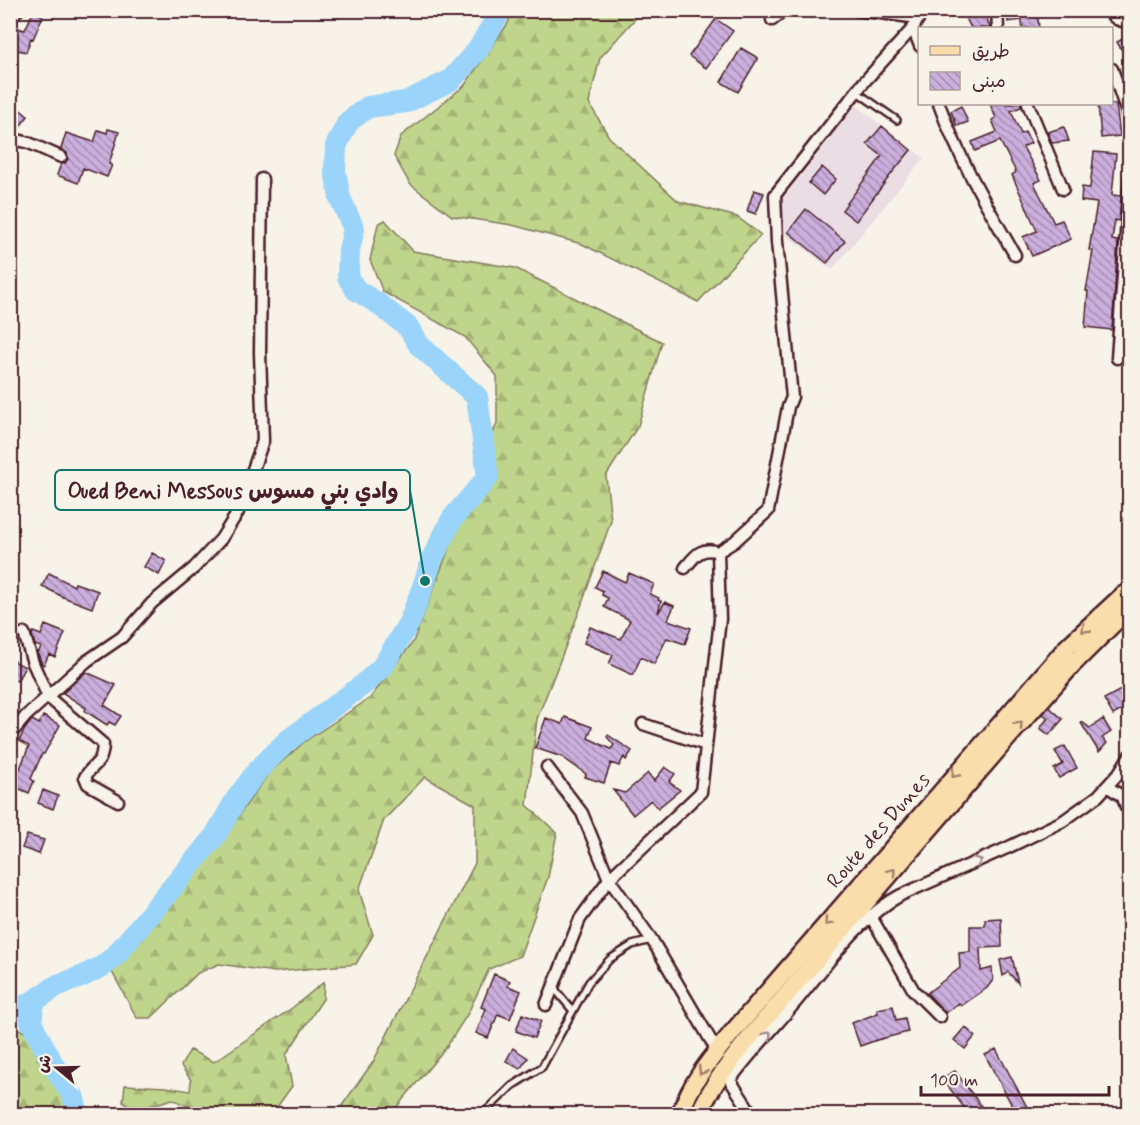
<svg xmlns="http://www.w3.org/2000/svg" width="1140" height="1125" viewBox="0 0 1140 1125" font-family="Mynerve,'Playpen Sans Arabic',sans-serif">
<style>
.built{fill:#eadee4}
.forest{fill:url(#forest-firs);stroke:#847a5c;stroke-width:1.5}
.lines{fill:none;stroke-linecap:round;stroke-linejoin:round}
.river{stroke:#9ad4fa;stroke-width:22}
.building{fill:url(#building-back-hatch);stroke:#4a1f2b;stroke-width:1.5}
.service-casing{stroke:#4a1f2b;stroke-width:10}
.minor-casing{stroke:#4a1f2b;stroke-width:15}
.primary-casing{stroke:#4a1f2b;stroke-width:21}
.service{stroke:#f7f3e8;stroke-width:5}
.minor{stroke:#f7f3e8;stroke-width:10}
.primary{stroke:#f9deab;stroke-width:16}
.oneway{stroke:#a27e6b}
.oneway2{stroke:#a0898a}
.labels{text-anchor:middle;stroke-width:6;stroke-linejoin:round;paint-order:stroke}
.street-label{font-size:21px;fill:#4a1f2b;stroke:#f7f3e8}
.leader{fill:none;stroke:#0f766e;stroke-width:2}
.callout-dot{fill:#0f766e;stroke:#f7f3e8;stroke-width:2}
.callout{fill:#f7f3e8;stroke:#0f766e;stroke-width:2}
.callout-label{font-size:22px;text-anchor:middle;font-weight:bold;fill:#4a1f2b}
</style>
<defs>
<pattern id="forest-firs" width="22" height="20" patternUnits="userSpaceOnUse" patternTransform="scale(1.5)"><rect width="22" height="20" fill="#bfd58c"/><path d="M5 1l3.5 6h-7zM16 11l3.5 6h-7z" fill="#a6b679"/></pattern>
<pattern id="building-back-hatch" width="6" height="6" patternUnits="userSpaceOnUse" patternTransform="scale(1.5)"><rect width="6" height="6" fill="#caaedc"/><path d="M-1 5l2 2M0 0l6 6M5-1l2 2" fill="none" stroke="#a68db3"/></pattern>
</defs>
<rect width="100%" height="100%" fill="#f7f3e8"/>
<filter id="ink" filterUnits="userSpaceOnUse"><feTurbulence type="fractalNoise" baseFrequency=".0167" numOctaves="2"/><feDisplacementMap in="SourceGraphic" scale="12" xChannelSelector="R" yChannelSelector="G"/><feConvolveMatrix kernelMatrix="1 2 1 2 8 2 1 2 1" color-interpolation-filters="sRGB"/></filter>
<g filter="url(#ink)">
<path class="built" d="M856,105L924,158L832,270L782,232V200Z"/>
<path class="forest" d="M513,11H642L600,58L589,103L609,137L678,201L737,217L761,235L698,302L582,244L512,225L452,216L410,184L394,156L401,136L464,86L507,25Z
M385,220L413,251L515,268L662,342L638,426L606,476L611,521L579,612L537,719L527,805L557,833L548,877L520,956L489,969L467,1015L447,1046L391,1114H336L373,1062L475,863V805L425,777L384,820L359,890L373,935L356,964L275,972L219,964L198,973L151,1018H137L111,970L216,848L268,774L304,742L370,698L413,642L497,423V376L465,337L383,292L370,260L378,224Z
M324,982L323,999L286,1055L292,1086L272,1114H206L172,1099L137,1110L123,1102L125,1085L166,1087L190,1091L191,1080L181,1066L190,1050L214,1062L292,1008Z
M17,1028C40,1038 67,1090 74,1114H11V1034Z"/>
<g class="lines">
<path class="river" d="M10,1013L34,1001
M78,1114L73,1096L54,1066L31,1022L34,1001L58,985L81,977L103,966L116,955L215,836L237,798L258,770L287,741L364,684L383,666L410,621L425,581L432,559L452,519L488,477L477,397L419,345L408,327L377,303L356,290L348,277L349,250L354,229L340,198L335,171L336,146L348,122L368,107L406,102L451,80L479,48L501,10"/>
</g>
<path class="building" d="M983,10L991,28H971L966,18Z
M1007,10H1037L1039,28H1022V20L1008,22Z
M33,12L43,16L33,39L31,38L26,52L10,48V26L25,30Z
M716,19L733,31L706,68L689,56Z
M1130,35V64L1117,42Z
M741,48L758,58L738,92L721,82Z
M990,104H1021V107L1011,111L1021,134L1025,132L1031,143L1023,147L1041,180L1034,183L1054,223L1062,220L1071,239L1032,256L1023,237L1037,231L1012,175L1016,172L1000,141L975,151L972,142L997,132L992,120L996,118Z
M1098,104H1116L1120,136L1101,138Z
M961,106L968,122L957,126L951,111Z
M18,108L28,116L21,125L18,132L10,131V123L14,116L12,115Z
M882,126L911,150L892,173L856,221L842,210L882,156L867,144Z
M1064,127L1069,141L1052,143L1048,132Z
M108,129L119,132L109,164L112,165L107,177L83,168L78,183L57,175L61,164L65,163L68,159L67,153L61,149L66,133L94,142L98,130L107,133Z
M1094,152L1116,154L1112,195L1121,196L1119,221L1115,220L1112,240L1118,241L1112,330L1085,327L1088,291H1086L1093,251L1089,250L1097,203L1081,201L1082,187L1090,188Z
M822,167L836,179L823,195L809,183Z
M754,190L764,193L756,214L747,211Z
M806,209L845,241L827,263L788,232Z
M152,553L166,561L159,575L144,567Z
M603,571L625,582L629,573L654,584L650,594L659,598L658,600L661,601L658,613L665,602L674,606L668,620L691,628L685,644L667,638L654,664L641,657L633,675L609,664L613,655L584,643L590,627L621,639L630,620L604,607L608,598L602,595L603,591L595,587Z
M49,573L74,586L75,583L98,591L92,608L63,597L42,586Z
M45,625L65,633L55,657L49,654L44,665L42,664L38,653L41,647L35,645L32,635L33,632L41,635Z
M10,659L25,667L17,681L10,677Z
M86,672L116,685L104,705L121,716L115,725L109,722L107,725L85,711L86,708L63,693Z
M1130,685V701L1122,705L1124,709L1113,715L1104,699Z
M1049,707L1063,719L1049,735L1040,728L1048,718L1043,714Z
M43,716L60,725L44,754H42L31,779L34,781L29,793L13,786L29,746L19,741L25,729L31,721L32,720L39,724Z
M565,717L592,727L588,738L611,749L614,745L607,737L608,735L632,751L626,760L624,757L619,766L611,763L604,783L585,777L586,774L562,757L535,748L546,718L562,724Z
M1103,719L1111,732L1102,738L1107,743L1099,752L1081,723L1082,722L1090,728Z
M1065,746L1077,768L1059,778L1054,769L1063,764L1055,751Z
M665,767L675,774L669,782L680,790L658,808L651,800L633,815L613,790L625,793L648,773L654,781Z
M43,790L58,796L53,809L38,803Z
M27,835L44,840L39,854L22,848Z
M1001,918L1002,947L980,948L981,971L992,968L993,980L987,988L961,1006L959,1003L946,1013L927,993L960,968L959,953L970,952V926H985V919Z
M1012,957L1018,983L1008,972L1003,976L1000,960Z
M494,974L510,981L508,986L521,991L510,1019L498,1014L488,1038L476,1033L486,1009L481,1007Z
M893,1006L896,1020L905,1018L908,1032L877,1040L860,1046L852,1023L878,1013L877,1009Z
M522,1014L541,1021L534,1038L516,1031Z
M965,1027L975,1036L965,1049L954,1040Z
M513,1048L528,1058L520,1069L506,1061Z
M996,1049L1027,1107L1016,1113L985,1055Z
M955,1071L987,1114H969L942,1078Z"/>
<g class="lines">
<defs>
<path id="service" d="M857,92L897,120
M553,987L573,1011
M483,1114L512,1086L542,1067L589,982L610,959L632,945L652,940"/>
<path id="minor" d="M856,10L919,18
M997,10L998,28
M1108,10C1114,19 1119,22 1130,21
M10,16L18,10
M772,20L785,10
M913,28L920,46
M1112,69L1130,121
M939,104C958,157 987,206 1015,255
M1028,104L1063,189
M10,138L29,143L61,157
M1117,358L1130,178
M718,552L734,542L768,511L788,407L792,397L777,242L775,195L864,82L913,28L923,10
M685,568C695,556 701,546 718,552
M24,633L33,663L48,697L103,744C102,767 94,761 85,777L88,784L118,801
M643,724L706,745
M10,735L26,716L87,661L122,637L152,603L194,568L221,539L238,512L263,441L260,353L262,179
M547,767L582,813L609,879L652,940L717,1051
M1107,786L1123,797L1126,807L1130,811
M870,915L914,991L940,1017
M546,1005L580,919L609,879L701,792L720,619L718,552
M752,1114L730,1080C750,1053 774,1028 795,1003C826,966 859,917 901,895L1007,848L1063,821L1098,796L1119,773L1130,755"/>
<path id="primary" d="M680,1114C692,1081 708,1062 731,1034L1068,646L1123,595L1130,591
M699,1114C712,1084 730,1062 751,1036L1006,740L1074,663L1115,622L1130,611"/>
</defs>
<use href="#service" class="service-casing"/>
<use href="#minor" class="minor-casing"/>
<use href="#primary" class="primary-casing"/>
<use href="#service" class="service"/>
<use href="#minor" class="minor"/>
<use href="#primary" class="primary"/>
</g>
<defs><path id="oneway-chevron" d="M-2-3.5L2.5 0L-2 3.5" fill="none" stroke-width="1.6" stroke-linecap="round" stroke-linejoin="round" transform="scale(1.5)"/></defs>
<g class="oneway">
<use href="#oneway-chevron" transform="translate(1085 629) rotate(136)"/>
<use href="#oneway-chevron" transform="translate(1019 725) rotate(-48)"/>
<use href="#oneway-chevron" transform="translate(955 774) rotate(131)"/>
<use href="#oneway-chevron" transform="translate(892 872) rotate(-49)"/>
<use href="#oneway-chevron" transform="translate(828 922) rotate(131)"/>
<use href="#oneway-chevron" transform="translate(702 1071) rotate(122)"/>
</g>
<g class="oneway2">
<use href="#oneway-chevron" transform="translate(978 861) rotate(-24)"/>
<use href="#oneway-chevron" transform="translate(768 1035) rotate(-50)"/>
</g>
</g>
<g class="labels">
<g class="street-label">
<text transform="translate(878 830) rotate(-49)" y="7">Route des Dunes</text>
</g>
</g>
<path class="leader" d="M425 581L410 490"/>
<circle class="callout-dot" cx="425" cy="581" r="6"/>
<rect class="callout" x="55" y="470" width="355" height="40" rx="6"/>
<g class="callout-label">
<text x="233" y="498">Oued Beni Messous وادي بني مسوس</text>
</g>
<rect width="1140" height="1125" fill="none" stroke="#f7f3e8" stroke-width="36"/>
<rect x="18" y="18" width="1104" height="1089" fill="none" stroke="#4a1f2b" stroke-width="2" filter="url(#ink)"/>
<rect x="918" y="27" width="195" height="78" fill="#f7f3e8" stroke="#b29e9c" stroke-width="1.5"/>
<rect x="930" y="46" width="30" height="9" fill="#f9deab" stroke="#b29e9c" stroke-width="1.5"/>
<text x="972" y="57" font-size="18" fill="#4a1f2b">طريق</text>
<rect x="930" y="72" width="30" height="18" fill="url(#building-back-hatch)" stroke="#b29e9c" stroke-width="1.5"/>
<text x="972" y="87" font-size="18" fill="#4a1f2b">مبنى</text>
<g transform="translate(57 1068) rotate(289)" stroke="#f7f3e8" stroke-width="4.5" paint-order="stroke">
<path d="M0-4.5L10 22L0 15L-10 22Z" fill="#4a1f2b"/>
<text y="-9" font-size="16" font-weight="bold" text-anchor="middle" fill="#4a1f2b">ش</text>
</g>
<path d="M921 1086v9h188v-9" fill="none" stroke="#4a1f2b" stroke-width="3"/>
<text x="930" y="1086" font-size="18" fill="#4a1f2b" stroke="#f7f3e8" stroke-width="4.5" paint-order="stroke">100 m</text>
</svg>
